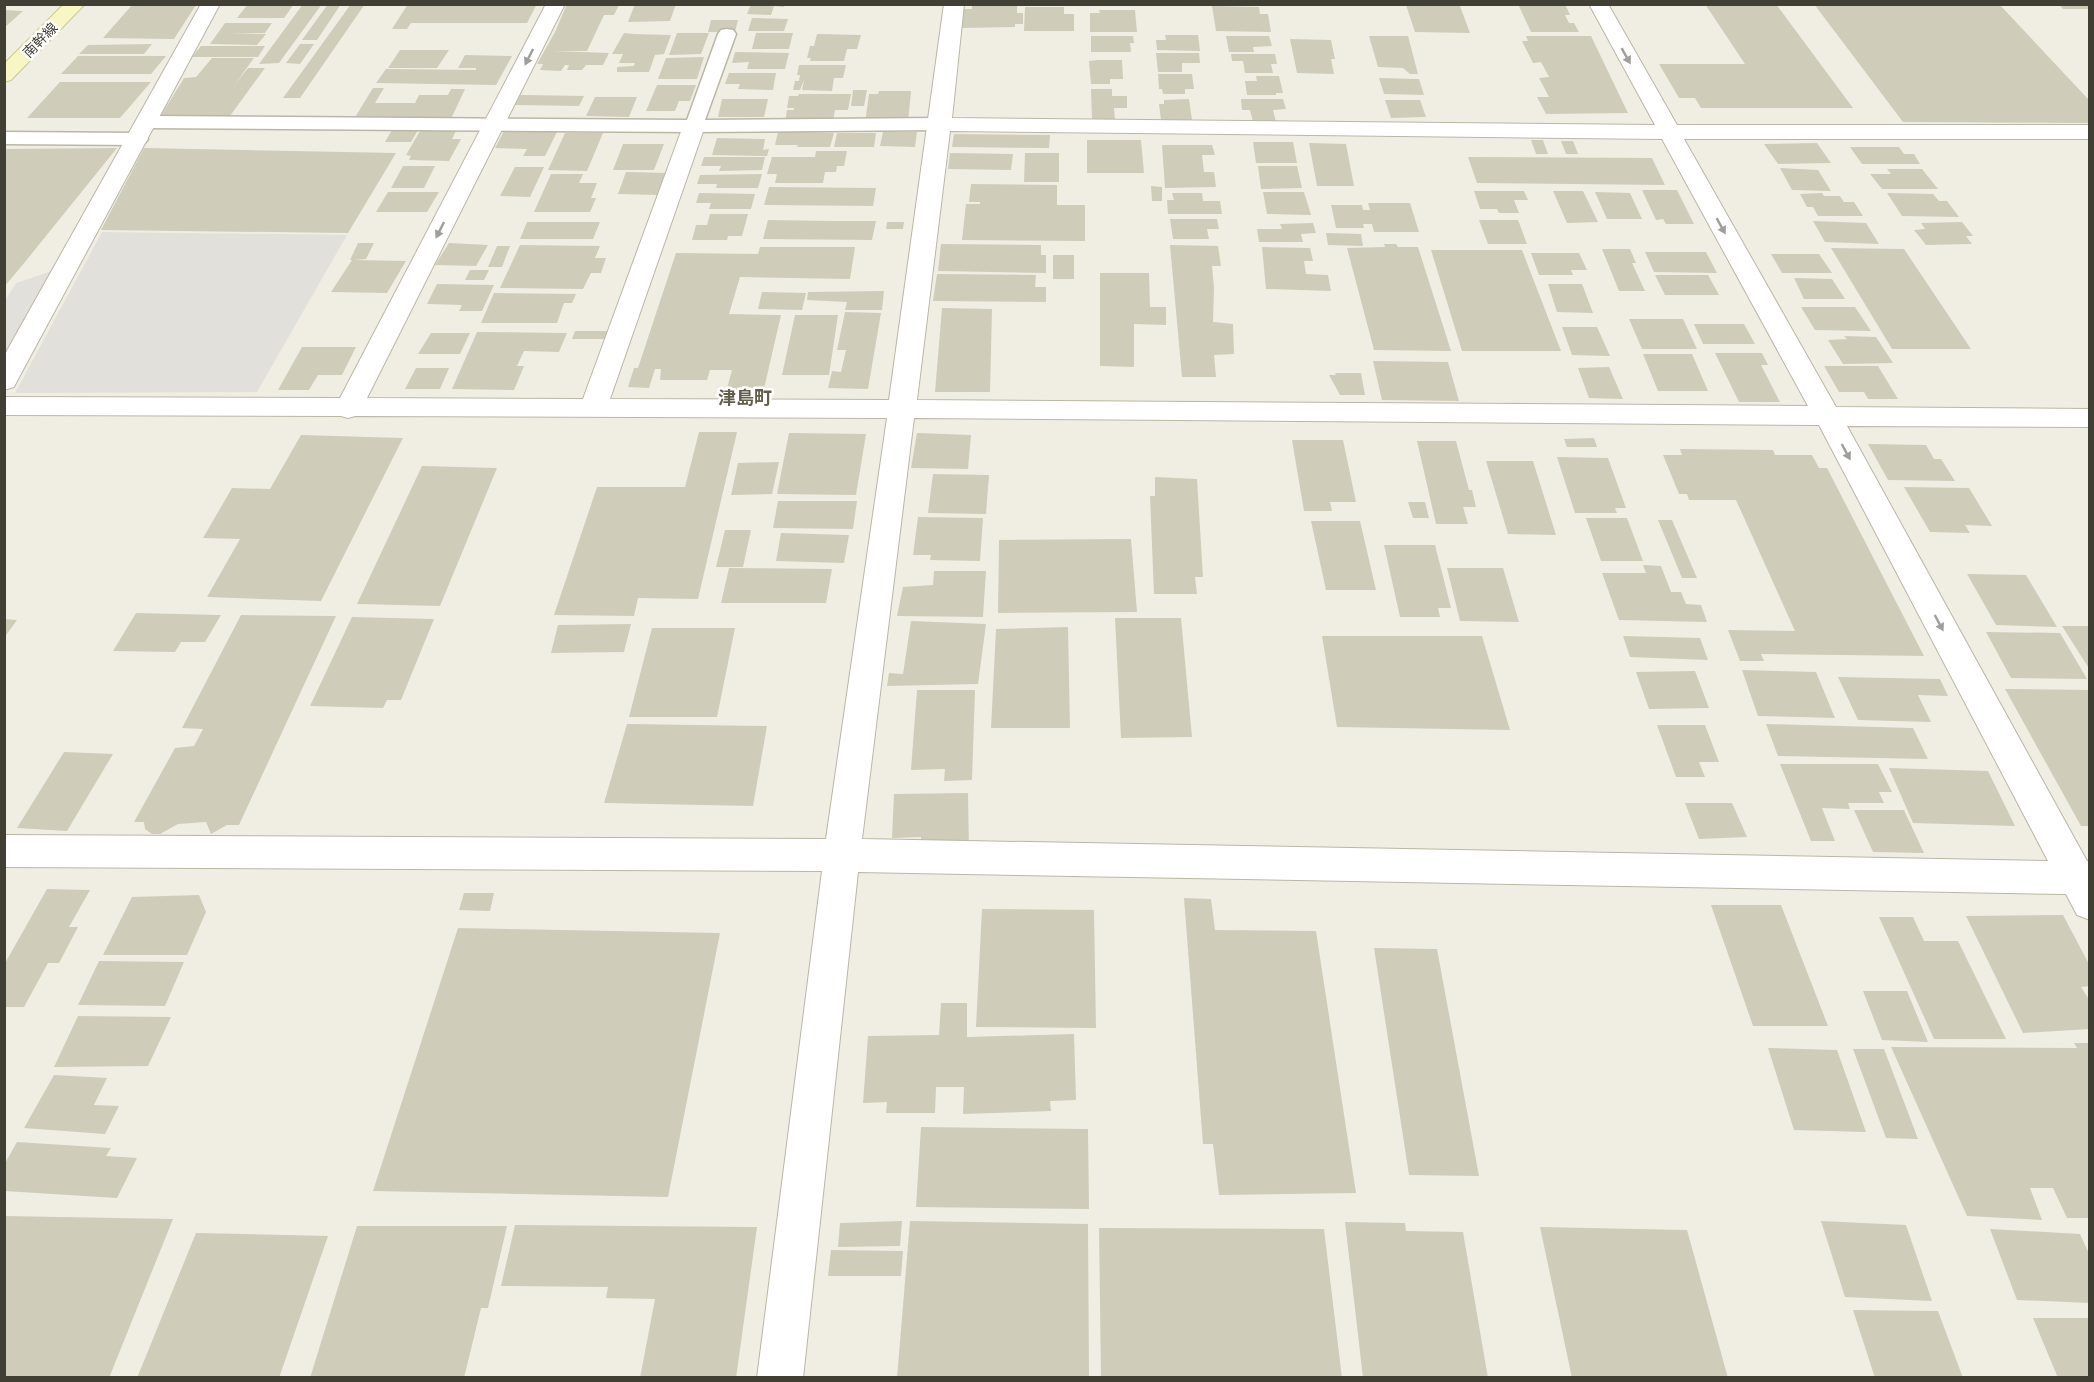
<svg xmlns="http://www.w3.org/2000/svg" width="2094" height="1382" viewBox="0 0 2094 1382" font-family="Mulish,'Noto Sans JP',sans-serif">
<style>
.parking{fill:#e1e0db}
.building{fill:#d0ccba}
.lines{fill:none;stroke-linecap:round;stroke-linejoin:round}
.service-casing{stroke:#bab7a7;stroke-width:3}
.minor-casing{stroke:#bab7a7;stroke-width:2}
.secondary-casing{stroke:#cbc897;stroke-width:2}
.service{fill:#fff;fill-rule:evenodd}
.minor{fill:#fff;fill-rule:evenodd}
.secondary{fill:#f8f6c4;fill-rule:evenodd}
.oneway{fill:#a09e9a}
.labels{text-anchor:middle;stroke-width:5;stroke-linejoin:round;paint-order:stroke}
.far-street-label{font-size:14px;fill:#413e34;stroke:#fff}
.quarter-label{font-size:18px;font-weight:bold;fill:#635e4c;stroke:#fff}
</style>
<rect width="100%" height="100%" fill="#f0eee3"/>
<path class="parking" d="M102,232L347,235L257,392L15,393Z
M55,270L8,351L5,352L4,302L16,283Z"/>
<path class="building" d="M248,4H294L284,18H237Z
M303,4H322L279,63L259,64Z
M328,4H341L317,40H302Z
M351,4H365L300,98H283Z
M408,4H537L527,23H411L407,29H392Z
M567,4L619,5L614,15H604L587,51H553L609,53L603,65H586L582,70H567L569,65H565L561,71L540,70L543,64H537L555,32Z
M635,4H676L670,21L628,22Z
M751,4H785L784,7L774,6L771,15L747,14Z
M972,4H1017V13H1023V24H1015V27L962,28L964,9H972Z
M1518,4H1565L1570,15H1565L1569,23H1574L1579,32H1531Z
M1705,4H1776L1853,108H1701L1695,98H1679L1659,64H1745Z
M1814,4H1999L2090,101V123L1903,122Z
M2059,4H2089L2090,9H2063Z
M132,5H196L174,39L103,38Z
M1406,5L1460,6L1470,33L1415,32Z
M1212,6L1259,7L1260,14H1268L1271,32L1216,31Z
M1025,7H1064V14H1074V31H1024Z
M4,10L23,11L4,28Z
M1099,10H1135L1137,32H1090V13H1100Z
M752,18L788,19L784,31H748Z
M711,20H738L735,32H708Z
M225,23H272L265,33H230L266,34L257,45L210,44Z
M624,33L633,34L671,35L664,54L655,55L649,72H617V67L634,66L635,63H619L623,54H612Z
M677,33H709L701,54L669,55Z
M756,33H793L789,49H752Z
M817,34L861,35L857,49H847L844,61H810L811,58H807L810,46H814Z
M1165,35H1198L1200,51L1157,50L1156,40H1166Z
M1091,36H1133L1134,43H1130L1131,52H1091Z
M1226,36H1269L1272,46L1253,47L1254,52H1229Z
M1369,36H1408L1418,74H1410L1403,68L1378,67Z
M1526,36H1591L1628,113L1546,114L1537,97H1549L1539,78L1549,77L1541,62L1533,63L1522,41H1528Z
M1290,39L1331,40L1335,59H1331L1334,74L1297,73Z
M152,44L144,54H79L88,45Z
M300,44H314L300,64L286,63Z
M201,46H265L258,57H192Z
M400,50H449L437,68H388Z
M735,52L789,53L785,69H747L749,62L732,63Z
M1156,53H1199L1200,63H1182V72H1158Z
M1231,54H1275L1277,64H1271L1273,73H1245L1243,61H1232Z
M465,55L512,56L496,85L376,83L386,69L476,70V68H458Z
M78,56H166L151,74H61Z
M704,57L697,79H658L666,58Z
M212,58H254L235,84L248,68H265L230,116L160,117L184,78L196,77Z
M1098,60H1122L1123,79H1110V84H1091L1089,61Z
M799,65H846L843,78H834L832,91L802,90L804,80L800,90H793L795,81H799L800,75H797Z
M729,73H776L773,90L738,89L740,84H725Z
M1158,74H1192L1194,89H1185V94H1163L1162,89H1159Z
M1256,76H1279L1283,93H1276V95H1247L1245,81H1257Z
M1379,78L1419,79L1424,95L1384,94Z
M60,82H151L120,118H27Z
M657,85H696L690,101H679L675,111H646Z
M373,88H384L375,103H415L419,95H448L451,89H465L451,119H354Z
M1091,89H1112V96H1127V108H1114L1115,120H1092Z
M853,90H867L864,106H851Z
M879,91H911L908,123H865L869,94H878Z
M799,94H851L848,110H835L833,121L785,122L787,110H794V108H787L789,96H798Z
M520,95H525L584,96L579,106L515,105Z
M595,97H637L629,117L586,116Z
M722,99H768L764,117H718Z
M1189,99L1192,120H1161L1159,104H1164V100Z
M1241,99H1283L1286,109L1273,110L1276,122H1253L1250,110H1242Z
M1385,100H1420L1426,117L1391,118Z
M505,129L558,130L545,156H523L527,149L495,148Z
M392,130H418L411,142H385Z
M420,131H456L452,139H461L449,161L409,160L411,156L406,155Z
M778,132H802L834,133L830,147H797L798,145H775Z
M883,132H917L915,147L880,146Z
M565,133H603L587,171L548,170Z
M837,133H876L874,147H834Z
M954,134L1050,135L1049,148L952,147Z
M717,138L765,139L763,150L769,149L767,156L712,155Z
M1087,140H1141L1144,173H1087Z
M1531,140H1543L1548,154H1536Z
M1561,141H1573L1578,154H1566Z
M1253,142H1293L1297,163H1256Z
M1309,143L1346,144L1354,186H1317Z
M1817,143L1831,163L1778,164L1764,144Z
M623,144H664L654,170H613Z
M1162,145H1212L1215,155H1202L1204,172H1214L1216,187L1165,188Z
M1850,147H1899L1904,154H1914L1920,164H1862Z
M117,148L25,262L4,287V149Z
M144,148L396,153L348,233L101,230Z
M816,151H847L844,166H837L836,172H825L823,183H775L777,174H767L772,157H815Z
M950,153L1013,154L1011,170L948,169Z
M1025,153H1059V182H1024Z
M704,157H765L762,170L719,171L721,166H701Z
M1468,157L1652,158L1665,185L1477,183Z
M403,166H435L424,188H391Z
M1258,166H1297L1302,188L1261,189Z
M515,167H544L530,197L500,196Z
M1780,168L1818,170L1831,191L1792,190Z
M1887,169H1922L1938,189H1882L1870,174H1891Z
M626,172L668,173L659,195L618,194Z
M551,174H583L579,183H597L591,198H596L590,212H534Z
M762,174L758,188H716L717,184H697L700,175Z
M971,184L1057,185V205H1085V241L962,240L966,204H980V202H969Z
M1151,186L1162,187V201H1152Z
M769,187L876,188L873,206L764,205Z
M1642,190H1677L1694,224H1666L1663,219L1656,220Z
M1474,191H1524L1528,200H1514L1519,213H1499L1497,209H1480Z
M1553,191H1583L1598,222L1567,223Z
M388,192H439L427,212H376Z
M1263,192H1304L1311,215L1267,214Z
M1595,192L1630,193L1642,219H1607Z
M699,193L755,194L751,209H709L711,203H696Z
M1172,193H1202L1203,201H1220L1222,214H1168L1167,200H1174Z
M1822,193L1824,196H1840L1844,202H1854L1863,216H1818L1813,207H1807L1800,194Z
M1887,193L1933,194L1939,201H1947L1959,217L1902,216Z
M1368,203H1410L1419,232H1374L1372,224H1363L1364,228H1336L1331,205H1362L1363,210H1370Z
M710,214H748L742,236H728L727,240H692L696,225H707Z
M1170,219H1217L1219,229H1207L1209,239H1173Z
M768,220L832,221H876L872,240L763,239Z
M1479,220H1518L1527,244H1488Z
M1813,221L1866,223L1879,244L1825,242Z
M527,222H600L593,239H520Z
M887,222H904L903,229H886Z
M1962,222L1973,236H1966L1972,244L1926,245L1914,230L1925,229L1921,223Z
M1313,223L1316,233L1301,234L1303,242H1259L1257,229H1282L1280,224Z
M1326,233L1361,234L1363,246L1328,245Z
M358,243H374L366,259L354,260L406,261L387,293L331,292L352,260H350Z
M449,243L488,245L476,266L435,265Z
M941,244L1041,245V255H1046V273L938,271Z
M1384,244H1396L1398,247H1418L1451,351L1374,350L1347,248L1385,247Z
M520,245L600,246L595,258H606L601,273H591L583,289L500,288Z
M1170,245L1218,246L1221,266H1212L1214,288L1213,322L1233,324L1234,354L1214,355L1216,377H1182Z
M497,246H510L502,267H488Z
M760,247H855L850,279L740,277L729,314L781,315L763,393L726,392L732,370H710L707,380H660L661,369H655L649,388L628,387L634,368H638L676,253L758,254Z
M1262,247L1310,248L1313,261H1304L1306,274L1328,275L1331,291L1266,289Z
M1831,248L1904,249L1971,349H1892Z
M1602,249H1630L1636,263H1632L1645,291H1619Z
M1431,250H1522L1561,351H1462Z
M1645,252H1706L1717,273L1654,272Z
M1531,253H1579L1587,270H1571L1573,275H1539Z
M1771,254H1819L1832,273H1782Z
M1053,255H1074V279H1053Z
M470,270H489L484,280H465Z
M1100,273H1149L1150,307H1166V325L1134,324V367L1100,366Z
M937,274L1036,275L1035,287H1046V302L933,301Z
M1655,275H1708L1719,295H1665Z
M1794,278L1832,279L1845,299H1804Z
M437,284L494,285L482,311H459L462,305L427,304Z
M1548,284H1582L1593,313L1557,312Z
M884,291L882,310H845L847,302L807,300L808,292Z
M762,292L806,293L802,310L758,309Z
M494,293L576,294L572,303H564L557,323H481Z
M1801,307H1855L1871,331L1815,330Z
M942,308L992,309L990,392H935Z
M845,312L881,313L868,389L828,388L832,371L841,372L846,350H837Z
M795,315H838L829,375H782Z
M1629,319H1683L1697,349H1642Z
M1694,324H1744L1755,344H1703Z
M1562,327H1597L1610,356L1572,355Z
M575,331H610L607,339H572Z
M477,332L567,333L559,352L524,351L517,366H524L514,390L452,389Z
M431,333H470L460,354H418Z
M1844,336L1876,337L1893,363L1843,364L1828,340L1847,339Z
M302,347H356L342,375H318L309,390H278Z
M1715,353H1762L1768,365H1761L1780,402H1739Z
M1643,354H1692L1708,391H1658Z
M1373,361L1448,362L1459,401L1382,400Z
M1824,366H1878L1898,399H1868L1864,392H1839Z
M1609,367L1623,399L1589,398L1578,368Z
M416,368H449L440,389H405Z
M1335,373H1361L1365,395H1340L1329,375H1336Z
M699,432H737L698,599L638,598L634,616L554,615L597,487H685Z
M789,433L866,434L856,495L777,494Z
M917,433L971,435L968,469L911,468Z
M301,435L403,438L321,601L207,597L240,539L203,538L232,488L270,489Z
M1594,438L1597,447H1567L1564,439Z
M1292,440H1343L1356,502H1330L1332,511H1304Z
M1417,441H1456L1469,490H1472L1476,507H1463L1468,524H1436Z
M1868,444L1926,445L1934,459H1941L1955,481L1888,480Z
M1680,449L1773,450L1775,455H1812L1819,468H1827L1924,656L1761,654L1764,661H1740L1728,630L1795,631L1736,500H1689L1687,494H1679L1663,455H1682Z
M1557,457L1608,458L1626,508H1615L1617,513H1575Z
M1486,461H1533L1556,535L1508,534Z
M779,462L772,494L731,495L738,463Z
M422,466L497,468L440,606L357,604Z
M933,474L989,475L986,514L928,513Z
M1155,477L1197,479L1203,577H1195L1197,594H1154L1150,496H1155Z
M1904,487L1969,488L1992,526L1965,525L1970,533L1930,532Z
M778,501H857L853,529L773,528Z
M1408,502H1425L1429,518H1413Z
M918,517L983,518L980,561L930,560L931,555H913Z
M1586,518H1627L1643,561H1601Z
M1658,520H1672L1697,578H1682Z
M1311,521H1360L1376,590H1326Z
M725,530H751L743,567H716Z
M781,533L849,535L844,563L776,561Z
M1131,539L1137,612L998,613L999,540Z
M1384,545H1435L1451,608H1438L1440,617H1400Z
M1643,565L1661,566L1671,592H1681L1686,604L1701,605L1707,622L1619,620L1602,573H1646Z
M729,568L832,569L826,603H721Z
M1447,568H1503L1519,622L1460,621Z
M934,571H986L983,617L897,616L903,587L933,585Z
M1967,574L2026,575L2057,627L1996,625Z
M136,613L221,615L205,642H181L175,652L113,651Z
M241,615L336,616L239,825H227L211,834L206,822L178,824L160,834H152L145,829L144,822H134L175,748L194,746L203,729L182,728Z
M352,617L434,619L401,700H387L383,708L310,706Z
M1115,618H1181L1192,737L1121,738Z
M4,619L17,620L4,638Z
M911,621L986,624L978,684L887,686L889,673L903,674Z
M631,624L624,652L551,653L558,625Z
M2062,626H2090V670Z
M1068,627L1070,728H991L996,629Z
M652,628H735L717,717H629Z
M1986,632L2060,633L2087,679L2011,678Z
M1322,636H1482L1510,730L1337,727Z
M1623,636L1700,638L1708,660L1630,657Z
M1742,670L1816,672L1835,718L1758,716Z
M1695,671L1709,708L1649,709L1636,672Z
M1838,677L1940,679L1948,696L1918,695L1931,722L1858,720Z
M2005,689L2090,690V826H2081Z
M917,690H975L972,780L944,781L945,769L911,770Z
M627,724L767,726L753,806L604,803Z
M1766,724L1913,728L1928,759L1778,756Z
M1657,725H1705L1719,762H1699L1705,777H1676Z
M64,752L113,754L67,831L17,828Z
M1780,764H1878L1892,792H1879L1884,803H1848L1850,809L1822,808L1835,841H1811Z
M1889,768L1988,771L2015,826L1913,823Z
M968,793L969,853L921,854V837L892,838L894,794Z
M1685,803H1732L1747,837L1699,839Z
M1854,810H1904L1924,853L1873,852Z
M47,889L90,890L69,927H78L59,963H48L24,1007H4V965Z
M464,893H494L490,911L459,910Z
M199,895L206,912L187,955H103L132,897Z
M1184,898L1211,899L1215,930L1316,931L1356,1193L1219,1195L1213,1144H1203Z
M1711,905H1781L1828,1026H1753Z
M982,909L1094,910L1096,1028L976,1027Z
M2063,915L2090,966V986L2081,987L2090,1001V1029L2023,1033L1966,916Z
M1879,917H1913L1924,941H1958L2006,1039H1934Z
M458,928L720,933L668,1197L373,1191Z
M1374,948L1437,949L1479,1176L1409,1175Z
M99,961L184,962L165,1006L78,1005Z
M1863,991H1907L1928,1042L1882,1040Z
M941,1003H967V1037L1074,1034L1076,1100L1050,1101L1051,1111L963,1114L964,1087H936L935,1113H886L887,1102L863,1103L868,1036L939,1035Z
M78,1016L171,1017L148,1066L54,1067Z
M2074,1043H2090V1218H2067L2053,1188H2030L2042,1220L1967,1216L1891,1047L2077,1048Z
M1768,1048L1837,1050L1866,1132L1794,1130Z
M1853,1049H1884L1918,1139L1886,1138Z
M54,1075L107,1078L94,1105L119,1106L105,1134L24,1128Z
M921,1127L1088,1129L1089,1209L916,1207Z
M17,1142L111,1148L106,1156L137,1158L117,1198L4,1191V1165Z
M5,1216L173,1219L109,1378H5Z
M902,1221L900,1246L838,1247L840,1223Z
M910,1221L1088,1224L1089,1378H897Z
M1821,1221L1906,1225L1932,1301L1845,1297Z
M1345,1222L1405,1223L1406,1231L1463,1232L1488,1378H1363Z
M515,1225L757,1227L736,1378H640L655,1299L606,1298L608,1287L501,1286Z
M357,1226H507L488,1308H481L464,1378H310Z
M1540,1227L1687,1230L1728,1378H1572Z
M1099,1228L1324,1229L1342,1378H1101Z
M1990,1229L2080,1234L2090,1256V1303L2017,1300Z
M196,1233L328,1236L279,1378H137Z
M831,1250L903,1251L901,1276H828Z
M1853,1310L1938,1311L1963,1378H1875Z
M2033,1318H2090V1378H2058Z"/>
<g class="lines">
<defs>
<path id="service" d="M727,29L733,30L736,34L705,120L940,118L947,120L949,124L947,128L940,130L694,132L146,128L139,126L137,122L139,118L146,116L687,120L718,34L721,30Z
M4,132L138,133L145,135L148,139L145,143L138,145L4,144Z"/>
<path id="minor" d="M201,4H220L17,381L14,387L4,390V356Z
M546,4H565L367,398L583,399L683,126L686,121L694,119L702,121L705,126L610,399L889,400L944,4H964L952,118L1655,125L1589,4H1608L1677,125H2090V139H1684L1836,407L2090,409V427L1847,426L2087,861H2090V920L2077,915L2066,894L858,872L803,1378H757L822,871L4,867V835L826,839L887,418L355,416L348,418L341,416L4,415V397L340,398ZM950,131L1662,139L1808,406L917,400ZM914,418L1819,425L2048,861L862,839Z"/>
<path id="secondary" d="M64,4H85L11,80L4,82V64Z"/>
</defs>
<use href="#service" class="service-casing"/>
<use href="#minor" class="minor-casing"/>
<use href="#secondary" class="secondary-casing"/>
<use href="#service" class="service"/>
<use href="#minor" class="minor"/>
<use href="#secondary" class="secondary"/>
</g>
<defs><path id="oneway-solid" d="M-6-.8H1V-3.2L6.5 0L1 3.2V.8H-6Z" transform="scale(1.5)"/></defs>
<g class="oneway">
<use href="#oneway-solid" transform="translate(1626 56) rotate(61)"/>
<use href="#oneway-solid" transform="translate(529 57) rotate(117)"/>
<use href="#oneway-solid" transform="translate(1721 226) rotate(61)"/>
<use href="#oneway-solid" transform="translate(440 230) rotate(117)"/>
<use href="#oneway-solid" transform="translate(1846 452) rotate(62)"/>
<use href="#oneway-solid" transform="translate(1939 623) rotate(62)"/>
</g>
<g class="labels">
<g class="far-street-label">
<text transform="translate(40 40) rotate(-45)" y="5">南幹線</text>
</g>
<g class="quarter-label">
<text x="745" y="404">津島町</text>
</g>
</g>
<rect width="2094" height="1382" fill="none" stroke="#413e34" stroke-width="12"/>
</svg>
